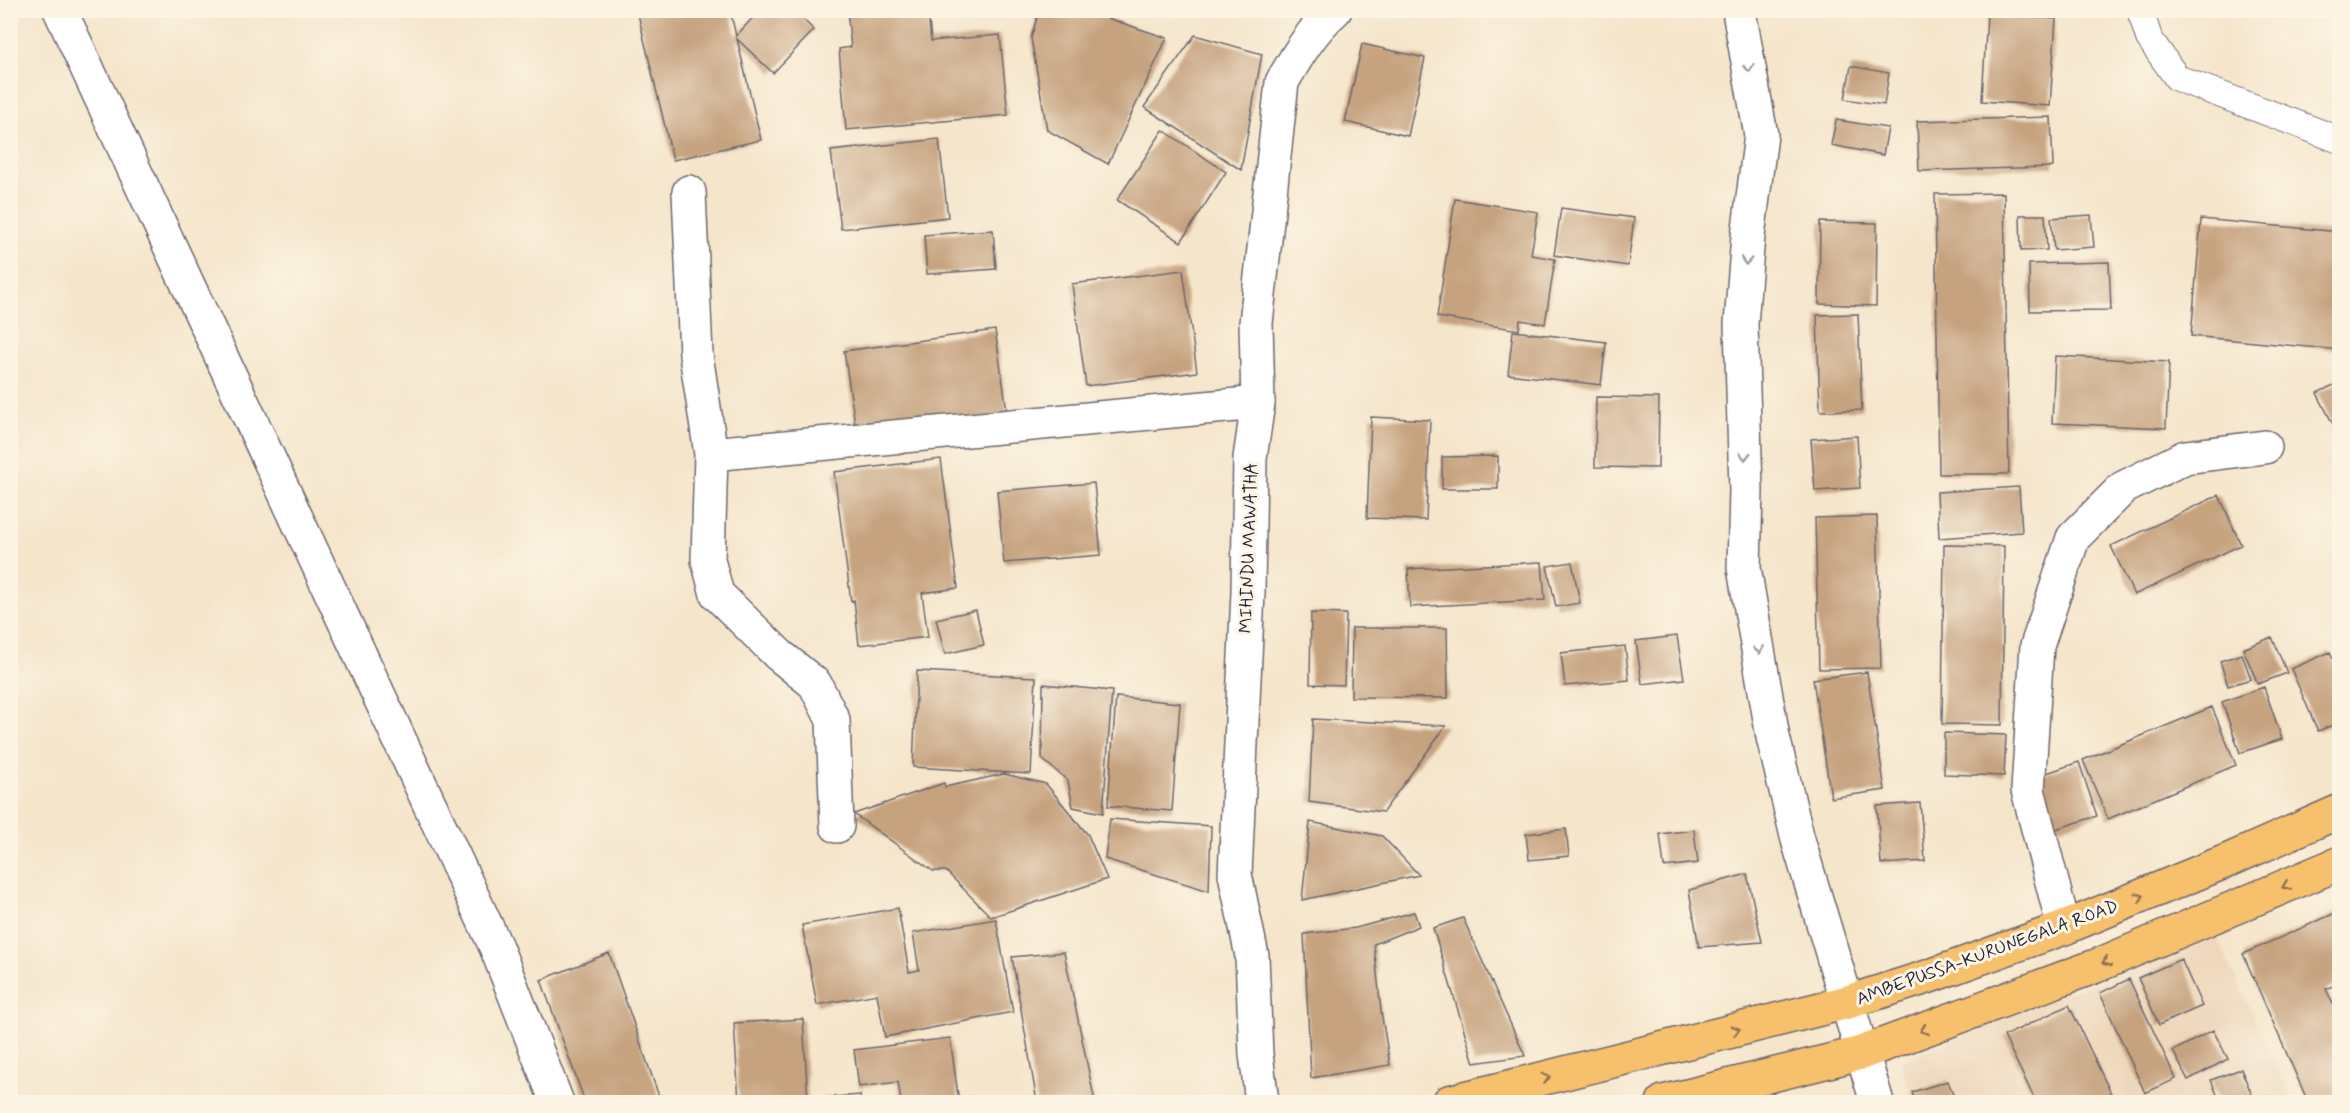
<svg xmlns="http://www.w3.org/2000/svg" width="2350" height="1113" viewBox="0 0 2350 1113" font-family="Mynerve,sans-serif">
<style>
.built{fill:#eed7bb}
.building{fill:#c6a27f}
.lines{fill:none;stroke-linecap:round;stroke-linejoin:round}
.service-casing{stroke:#6c666d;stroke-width:28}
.minor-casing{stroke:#6c666d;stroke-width:36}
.tertiary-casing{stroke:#6c666d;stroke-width:36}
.trunk-casing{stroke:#6c666d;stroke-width:36}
.service{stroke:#fff;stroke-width:26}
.minor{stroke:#fff;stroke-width:33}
.tertiary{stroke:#fff;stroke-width:33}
.trunk{stroke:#f7c06c;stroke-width:33}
.oneway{stroke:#9c9ca7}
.oneway2{stroke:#8c7154}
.labels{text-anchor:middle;stroke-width:6;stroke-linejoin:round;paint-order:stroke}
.street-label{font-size:18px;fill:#22223b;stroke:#fcf5e5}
</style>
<rect width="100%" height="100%" fill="#fcf5e5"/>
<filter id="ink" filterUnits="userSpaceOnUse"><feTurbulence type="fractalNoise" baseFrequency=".0167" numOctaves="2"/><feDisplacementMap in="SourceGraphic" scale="12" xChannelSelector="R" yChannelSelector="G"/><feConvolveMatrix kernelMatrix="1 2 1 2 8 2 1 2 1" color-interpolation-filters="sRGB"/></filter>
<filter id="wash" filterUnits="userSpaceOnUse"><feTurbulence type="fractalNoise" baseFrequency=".008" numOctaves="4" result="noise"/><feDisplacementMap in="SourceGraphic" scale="24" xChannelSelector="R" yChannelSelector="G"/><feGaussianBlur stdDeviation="1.35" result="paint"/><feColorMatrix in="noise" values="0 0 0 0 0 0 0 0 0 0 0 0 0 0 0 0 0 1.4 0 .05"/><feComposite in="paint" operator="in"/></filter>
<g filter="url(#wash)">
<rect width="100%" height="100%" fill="#f5e5cb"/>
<path class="built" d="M2215,933L2293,1102H1913L1900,1061Z"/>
<g id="blocks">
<path class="building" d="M637,10H730L736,36L760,10H793L814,30L773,73L737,39L761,140L673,160Z
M847,10H928L931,41L1000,35L1008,115L846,130L839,49L851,47Z
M1039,10H1083L1167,38L1108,164L1047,130L1031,38Z
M1987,14L2056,19L2050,106L1982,101Z
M1195,35L1262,54L1241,170L1144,107Z
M1362,44L1425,58L1408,136L1345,122Z
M1851,66L1889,73L1884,105L1845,99Z
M2051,117L2053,167L1919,171L1917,121Z
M1836,120L1888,128L1883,155L1831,145Z
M1163,130L1226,172L1181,242L1117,200Z
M939,139L948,217L841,229L831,151Z
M2004,193L2009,474H1939L1935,194Z
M1455,199L1538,212L1531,255L1555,259L1545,324L1520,320L1519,330L1437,317Z
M1561,208L1634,218L1628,266L1554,255Z
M2020,215H2045L2047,250L2021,251Z
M2091,215L2094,247L2054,250L2051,218Z
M2201,219L2340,232V350L2191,336Z
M1820,222L1877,223L1876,306L1819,304Z
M993,230L996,269L927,274L924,235Z
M2109,262L2111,310L2030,311L2029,264Z
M1183,270L1197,372L1086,386L1072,284Z
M1858,314L1862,410L1820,411L1817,315Z
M995,330L1008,417L857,437L844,351Z
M1513,331L1606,342L1601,385L1508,374Z
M2055,356L2169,362L2166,428L2052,423Z
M2340,382V438L2317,393Z
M1596,397L1659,398L1658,468L1595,467Z
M1371,417L1430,420L1426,520L1367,518Z
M1857,436L1860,488L1815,491L1811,439Z
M1498,456V489H1442V457Z
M941,459L958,588L922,593L928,637L859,645L854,600L851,601L834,472Z
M1094,483L1101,555L1004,563L997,491Z
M2019,487L2022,532L1939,538L1937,492Z
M2219,495L2241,545L2134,595L2111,546Z
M1877,516L1881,668L1819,669L1815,518Z
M1944,545L2004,546L2002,725L1942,724Z
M1542,562L1545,600L1410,607L1408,569Z
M1572,562L1580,603L1556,607L1547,566Z
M976,610L984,645L945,654L936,619Z
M1311,613L1346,614L1344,685L1310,684Z
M1352,628H1447L1448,698L1351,697Z
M1677,636L1684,679L1642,684L1636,641Z
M2272,637L2287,673L2258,684L2243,649Z
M1625,646L1629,680L1565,686L1561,653Z
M2330,652L2340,674V722L2318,731L2291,669Z
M2242,654L2251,679L2228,686L2220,661Z
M917,671L1036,677L1031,774L913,767Z
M1867,672L1885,790L1831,798L1813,679Z
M1043,684L1112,691L1103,813L1073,807L1068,781L1042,759Z
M2264,687L2282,739L2240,753L2222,702Z
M1116,697L1180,703L1172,811L1108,806Z
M2212,707L2236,765L2108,819L2083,760Z
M1313,719L1446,726L1383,812L1309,802Z
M1944,733L2006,735L2004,776L1944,774Z
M2079,762L2097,816L2053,830L2035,777Z
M1004,774L1046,784L1088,835L1107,879L991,917L946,871H933L854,814L944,783L945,787Z
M1920,803L1925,861L1881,864L1877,806Z
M1110,819L1211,826L1209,891L1105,859Z
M1310,822L1382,836L1419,875L1302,900Z
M1566,829L1569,856L1529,860L1526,834Z
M1694,830L1698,863L1664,867L1660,834Z
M1747,874L1762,942L1699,947L1689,890Z
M898,908L909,972L919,970L913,933L996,919L1013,1012L885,1037L877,994L817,1005L802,925Z
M2340,911V983L2326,989L2333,1004L2340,1001V1102H2308L2243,954Z
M1414,912L1419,926L1374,944L1381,1011L1390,1065L1311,1078L1304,934L1356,928Z
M1463,918L1525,1056L1474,1063L1433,928Z
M1064,952L1095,1102H1037L1012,957Z
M609,953L661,1102H585L541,980Z
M2181,959L2202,1006L2159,1025L2138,978Z
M2129,979L2176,1079L2145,1093L2100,993Z
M2069,1005L2115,1102H2036L2004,1036Z
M803,1019L808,1102H739L734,1023Z
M2213,1030L2228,1059L2188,1080L2173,1051Z
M950,1038L959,1102H901L898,1082L859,1087L854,1050Z
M2241,1069L2255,1102H2220L2211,1080Z
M1948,1081L1956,1102H1915L1912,1092Z
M860,1095L861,1102H822V1098Z"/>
</g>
</g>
<g filter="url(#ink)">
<use href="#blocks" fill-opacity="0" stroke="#6c666d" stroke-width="1.5"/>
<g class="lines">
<defs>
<path id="service" d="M2140,10L2149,38L2177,78L2337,139"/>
<path id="minor" d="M60,10L496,947L557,1102
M689,192L696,355L711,454L708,560L717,594L779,655L815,684L833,720L837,826
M711,454L1258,403
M2064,928L2028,790L2037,646L2073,538L2123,488L2185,457L2265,447"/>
<path id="tertiary" d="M1741,10L1740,17L1761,135L1748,236L1741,324L1746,490L1744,568L1773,737L1798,840L1877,1102
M1262,1102L1256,1054L1252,956L1235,874L1248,592L1250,458L1258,403L1256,323L1282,82C1297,56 1312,30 1335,10"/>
<path id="trunk" d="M1449,1102L1848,1002L1927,977L2064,928L2229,860L2340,811
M1663,1102L1861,1053L2096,966L2340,863"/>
</defs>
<use href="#service" class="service-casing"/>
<use href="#minor" class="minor-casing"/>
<use href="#tertiary" class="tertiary-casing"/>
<use href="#trunk" class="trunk-casing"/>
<use href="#service" class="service"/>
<use href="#minor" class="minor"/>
<use href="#tertiary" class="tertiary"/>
<use href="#trunk" class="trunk"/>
</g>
<defs><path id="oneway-chevron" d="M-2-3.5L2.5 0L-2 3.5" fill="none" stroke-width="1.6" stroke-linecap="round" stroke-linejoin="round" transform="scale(1.5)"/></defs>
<g class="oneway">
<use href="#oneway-chevron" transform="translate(1749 68) rotate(80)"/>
<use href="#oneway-chevron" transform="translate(1746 261) rotate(95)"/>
<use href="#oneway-chevron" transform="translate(1745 456) rotate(89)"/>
<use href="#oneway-chevron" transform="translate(1759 650) rotate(81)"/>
</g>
<g class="oneway2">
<use href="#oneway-chevron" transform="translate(2286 886) rotate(157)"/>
<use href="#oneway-chevron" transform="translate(2140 897) rotate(-22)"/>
<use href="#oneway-chevron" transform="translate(2106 962) rotate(158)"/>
<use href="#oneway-chevron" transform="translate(1736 1030) rotate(-14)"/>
<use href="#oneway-chevron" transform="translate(1924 1030) rotate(160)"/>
<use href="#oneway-chevron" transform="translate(1546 1078) rotate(-14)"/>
</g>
</g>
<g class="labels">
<g class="street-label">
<text transform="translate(1248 548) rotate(-88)" y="6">MIHINDU MAWATHA</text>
<text transform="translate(1987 952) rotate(-20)" y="6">AMBEPUSSA-KURUNEGALA ROAD</text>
</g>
</g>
<rect width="2350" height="1113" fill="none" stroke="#fcf5e5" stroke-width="36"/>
</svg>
